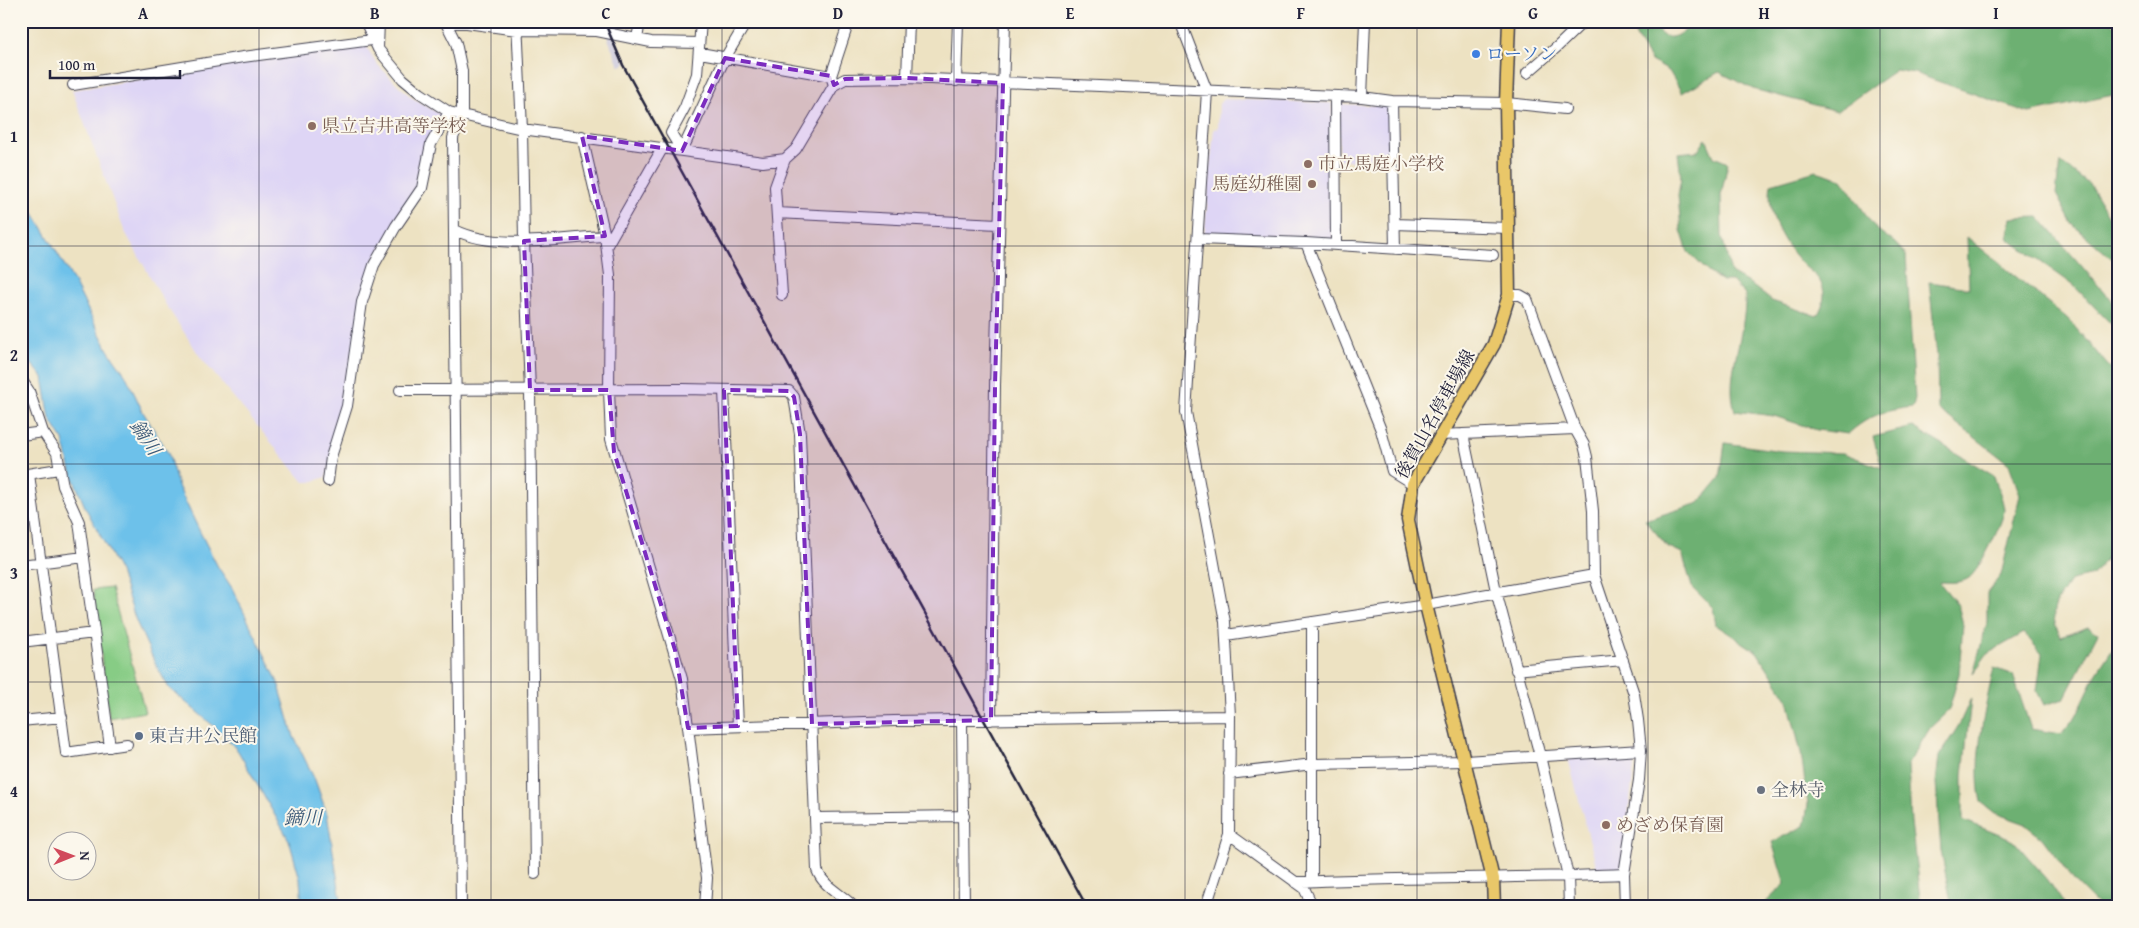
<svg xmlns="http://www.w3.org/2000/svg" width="2139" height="928" viewBox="0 0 2139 928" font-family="'Gentium Book Plus','Noto Serif JP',serif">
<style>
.built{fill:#ded5f5}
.industrial{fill:#c3c1db}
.green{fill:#87cc85;stroke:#547760}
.forest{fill:#6db072;stroke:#486956}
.water{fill:#6dc1ea;stroke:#487292}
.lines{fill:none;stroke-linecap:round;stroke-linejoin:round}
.minor-casing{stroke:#403f4f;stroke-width:12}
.major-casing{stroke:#403f4f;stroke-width:15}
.minor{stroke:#fff;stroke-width:10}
.major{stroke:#e9c769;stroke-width:12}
.rail{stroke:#22223b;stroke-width:2.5}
.marked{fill:#7b2cbf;fill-opacity:0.2;stroke:#7b2cbf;stroke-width:4;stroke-dasharray:10 6;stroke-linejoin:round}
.grid{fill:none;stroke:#22223b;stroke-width:1;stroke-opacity:0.55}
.shop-dot{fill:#3f7fe0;stroke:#fbf7ec;stroke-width:2}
.education-dot{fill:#8d6e63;stroke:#fbf7ec;stroke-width:2}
.service-dot{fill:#5c6f8a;stroke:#fbf7ec;stroke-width:2}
.worship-dot{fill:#6b7280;stroke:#fbf7ec;stroke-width:2}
.labels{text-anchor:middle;stroke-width:4;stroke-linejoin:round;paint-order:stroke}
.shop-label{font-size:18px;fill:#366cbe;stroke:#fbf7ec;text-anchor:start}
.education-label{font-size:18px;fill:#785e54;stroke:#fbf7ec;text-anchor:start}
.street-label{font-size:18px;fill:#22223b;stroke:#fbf7ec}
.service-label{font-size:18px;fill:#4e5e75;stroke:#fbf7ec;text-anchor:start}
.worship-label{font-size:18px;fill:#5b616d;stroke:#fbf7ec;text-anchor:start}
.water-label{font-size:19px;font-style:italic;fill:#3c5a78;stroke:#fbf7ec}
.neatline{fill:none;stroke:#22223b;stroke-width:2}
.grid-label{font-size:16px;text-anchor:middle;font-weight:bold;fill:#22223b}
</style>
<rect width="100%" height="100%" fill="#fbf7ec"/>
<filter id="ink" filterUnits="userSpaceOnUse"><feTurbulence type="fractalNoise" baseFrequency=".02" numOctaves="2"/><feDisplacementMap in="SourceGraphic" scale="10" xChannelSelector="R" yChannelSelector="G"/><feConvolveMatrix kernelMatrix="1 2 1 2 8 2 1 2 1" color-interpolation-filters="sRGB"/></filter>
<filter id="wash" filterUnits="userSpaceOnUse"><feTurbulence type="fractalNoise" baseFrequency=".0096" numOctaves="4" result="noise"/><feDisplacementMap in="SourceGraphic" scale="20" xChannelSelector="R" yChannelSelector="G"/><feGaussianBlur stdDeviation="1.12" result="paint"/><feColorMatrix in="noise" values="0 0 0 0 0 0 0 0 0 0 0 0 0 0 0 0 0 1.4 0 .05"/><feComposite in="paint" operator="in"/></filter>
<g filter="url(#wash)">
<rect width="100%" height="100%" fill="#ede2c2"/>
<path class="built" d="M365,44L377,64L397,84L411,97L441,115L417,190L372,263L346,406L326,477L311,482H304L201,358L166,305L124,230L72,90Z
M1223,99L1332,103L1333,238L1329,241L1204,236L1214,128L1218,129L1219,104Z
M1339,104L1389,106L1390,164L1339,160Z
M1636,753L1621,872L1598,873L1568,758Z"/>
<path class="industrial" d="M601,21H607L626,63L623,65L619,66Z"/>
<path class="green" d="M111,588L145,712L109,718L93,590Z"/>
<path class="forest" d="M1632,21H1654C1662,49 1682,35 1696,21H2108L2118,28V94L2029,113L1914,73L1896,70L1837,111L1753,89L1719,72L1682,93L1669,71L1651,61L1639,42L1633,30Z
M1706,139L1714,157L1728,163L1721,195L1722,236L1731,273L1750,284L1772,301L1817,316C1823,306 1827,294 1821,283C1818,276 1807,269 1802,264C1782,242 1766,214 1771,184L1816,171L1842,179L1875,228L1895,243L1906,255L1915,399L1913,407C1886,410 1869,415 1848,434L1817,430L1774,416L1735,411C1724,373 1747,333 1745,295L1732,281H1722L1708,272L1688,252L1681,230L1678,195L1681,178L1678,153L1698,151Z
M2060,162L2090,185L2118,232V264L2072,224L2056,194Z
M2039,217L2118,308V334L2115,328L2072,284L2007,238L2012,218Z
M1967,237L2067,318L2118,377V544L2093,575L2071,580C2055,604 2047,610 2061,637L2088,627L2098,633L2064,699L2044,705L2037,691L2042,654L2024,633L1987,654L1973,674L1987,623V593L2001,575L2020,495L2009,464L1938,409L1937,355L1929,282L1969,288Z
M1913,427L1994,476C1997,486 2003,499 2004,510C2004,521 1979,571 1969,578C1960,584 1949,582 1939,582L1958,605L1963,624L1959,674L1949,710L1930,728L1908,764L1911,822L1921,907H1767L1766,902L1785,884L1772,842L1804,826L1808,805L1801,753L1788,700L1757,652L1716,625L1713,608L1692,587L1682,553L1667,546L1645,520L1699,503L1720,478L1725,443L1782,451L1843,453L1882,468L1873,437Z
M2118,640V907H2100L2075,882L2042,838L2023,823L1995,813L1981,802C1972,763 1985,708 1994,668L2013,675L2031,729L2061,734L2076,716L2096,674Z
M1971,698L1963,775V820L2014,841L2048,880L2066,907H1952L1941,851L1936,782L1939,756L1959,725Z"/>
<path class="water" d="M21,191L72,278L108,350L125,374L143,412L168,453L178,486L200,532L218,567L232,588L278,682L294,737L315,780L327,814L342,907H302L300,879L289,840L238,751L223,734L169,688L157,667L136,621L120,572L85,507L72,475L63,440L50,419L43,377L21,352Z"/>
</g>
<g filter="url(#ink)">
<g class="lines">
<defs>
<path id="minor" d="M365,21L378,49L403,79L420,93L449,112L522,129L763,162L785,159L796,149L834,85L845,79L907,78L1362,97L1392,101L1506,103L1565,109
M445,21L456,43L462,71V114L453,138L461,907
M517,21L522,129L524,241L530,390L535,874
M1180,21L1207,91L1186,412L1225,622L1230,716L1229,834L1206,907
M445,23H467L517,30L597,31L651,42L699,43
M637,39L640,21
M378,48L379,21
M700,53L831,76L834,85
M1527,73L1557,47L1584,21
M831,76L849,21
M907,78L909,21
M956,81L958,22
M73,85L243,57L372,40
M1335,96L1336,245
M1362,97L1365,21
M1392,101L1395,249
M582,136L605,236L610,275L609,390L611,439L682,679L707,878L705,907
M682,151L725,58L747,21
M682,151L671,133L685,107L697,74L701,21
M777,213L998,224
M1395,224L1509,228
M455,230C497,251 560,238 605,236
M1199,239L1306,243L1493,255
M1306,243L1381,430L1392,471L1413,484
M607,245L662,149
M782,295L775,187L785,159
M1509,295H1520L1527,299L1575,429L1584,445L1587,457L1593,511L1594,575L1634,694L1638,720L1641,750L1639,780L1624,874L1625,907
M21,379L29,391L43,432L57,453L63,486L79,522L110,747
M400,390L683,389L789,391L794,397L800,434L817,870C824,888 841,893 854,907
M724,390L738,726
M1463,434L1496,591L1540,756L1568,876L1569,907
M21,435L43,432
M1440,435L1575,429
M29,474L66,753L127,744
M21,475L59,469
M328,481L331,457L347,406L362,302L374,265L396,226L422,188L431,144L449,112
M21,565L84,557
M1312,622V881
M1226,635L1426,605L1594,575
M21,642L94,633
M1516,670L1623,660
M991,720L995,386L1005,21
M21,721L62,717
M962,722L964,907
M688,728L894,721L1230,716
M1229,774L1313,764L1465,761L1641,750
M815,818L964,816
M1229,834L1304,888L1313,907
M1295,882C1405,877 1514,879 1624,874"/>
<path id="major" d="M1494,907L1493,879L1426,605L1408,520L1413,484L1494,344L1509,295L1506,103L1509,21"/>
</defs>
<use href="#minor" class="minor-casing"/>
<use href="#major" class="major-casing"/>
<use href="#minor" class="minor"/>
<use href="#major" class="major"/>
<path class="rail" d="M604,21L623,65L1087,907"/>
</g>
</g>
<path class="marked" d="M725,58L831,76L834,85L845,79L907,78L1003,83L995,386L991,720L812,724L800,434L794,397L789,391L724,390L738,726L688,728L675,650L614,452L609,390H530L524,241L605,236L582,136L682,151Z"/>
<path class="grid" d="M259,21V907M491,21V907M722,21V907M954,21V907M1185,21V907M1417,21V907M1648,21V907M1880,21V907M21,246H2118M21,464H2118M21,682H2118"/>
<circle class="shop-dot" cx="1476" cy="54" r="5"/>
<g class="education-dot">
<circle cx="312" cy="126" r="5"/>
<circle cx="1308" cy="164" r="5"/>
<circle cx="1312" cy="184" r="5"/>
<circle cx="1606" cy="825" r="5"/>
</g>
<circle class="service-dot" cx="139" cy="736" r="5"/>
<circle class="worship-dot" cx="1761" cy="790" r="5"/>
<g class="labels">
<g class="shop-label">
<text x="1486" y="60">ローソン</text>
</g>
<g class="education-label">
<text x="322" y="132">県立吉井高等学校</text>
<text x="1318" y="170">市立馬庭小学校</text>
<text x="1302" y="190" text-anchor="end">馬庭幼稚園</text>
<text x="1616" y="831">めざめ保育園</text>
</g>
<g class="street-label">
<text transform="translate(1435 414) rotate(-61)" y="6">後賀山名停車場線</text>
</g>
<g class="service-label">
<text x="149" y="742">東吉井公民館</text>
</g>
<g class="worship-label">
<text x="1771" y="796">全林寺</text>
</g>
<g class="water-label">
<text transform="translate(146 437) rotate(56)" y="7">鏑川</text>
<text x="303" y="824">鏑川</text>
</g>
</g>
<rect width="2139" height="928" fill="none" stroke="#fbf7ec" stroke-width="55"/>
<g transform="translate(72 856) rotate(89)"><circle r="24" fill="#fbf7ec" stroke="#a4a2a5"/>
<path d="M0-4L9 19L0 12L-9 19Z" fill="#d1495b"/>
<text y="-8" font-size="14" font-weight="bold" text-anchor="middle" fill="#22223b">N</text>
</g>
<path d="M50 70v8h130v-8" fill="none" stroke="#22223b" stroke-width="2.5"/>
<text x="58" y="70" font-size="15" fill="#22223b" stroke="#fbf7ec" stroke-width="4" paint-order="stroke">100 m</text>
<rect x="28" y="28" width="2084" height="872" class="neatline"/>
<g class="grid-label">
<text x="143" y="19">A</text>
<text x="375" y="19">B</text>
<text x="606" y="19">C</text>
<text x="838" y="19">D</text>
<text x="1070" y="19">E</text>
<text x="1301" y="19">F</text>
<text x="1533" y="19">G</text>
<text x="1764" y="19">H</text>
<text x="1996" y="19">I</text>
<text x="14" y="142">1</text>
<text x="14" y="361">2</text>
<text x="14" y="579">3</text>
<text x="14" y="797">4</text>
</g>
</svg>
